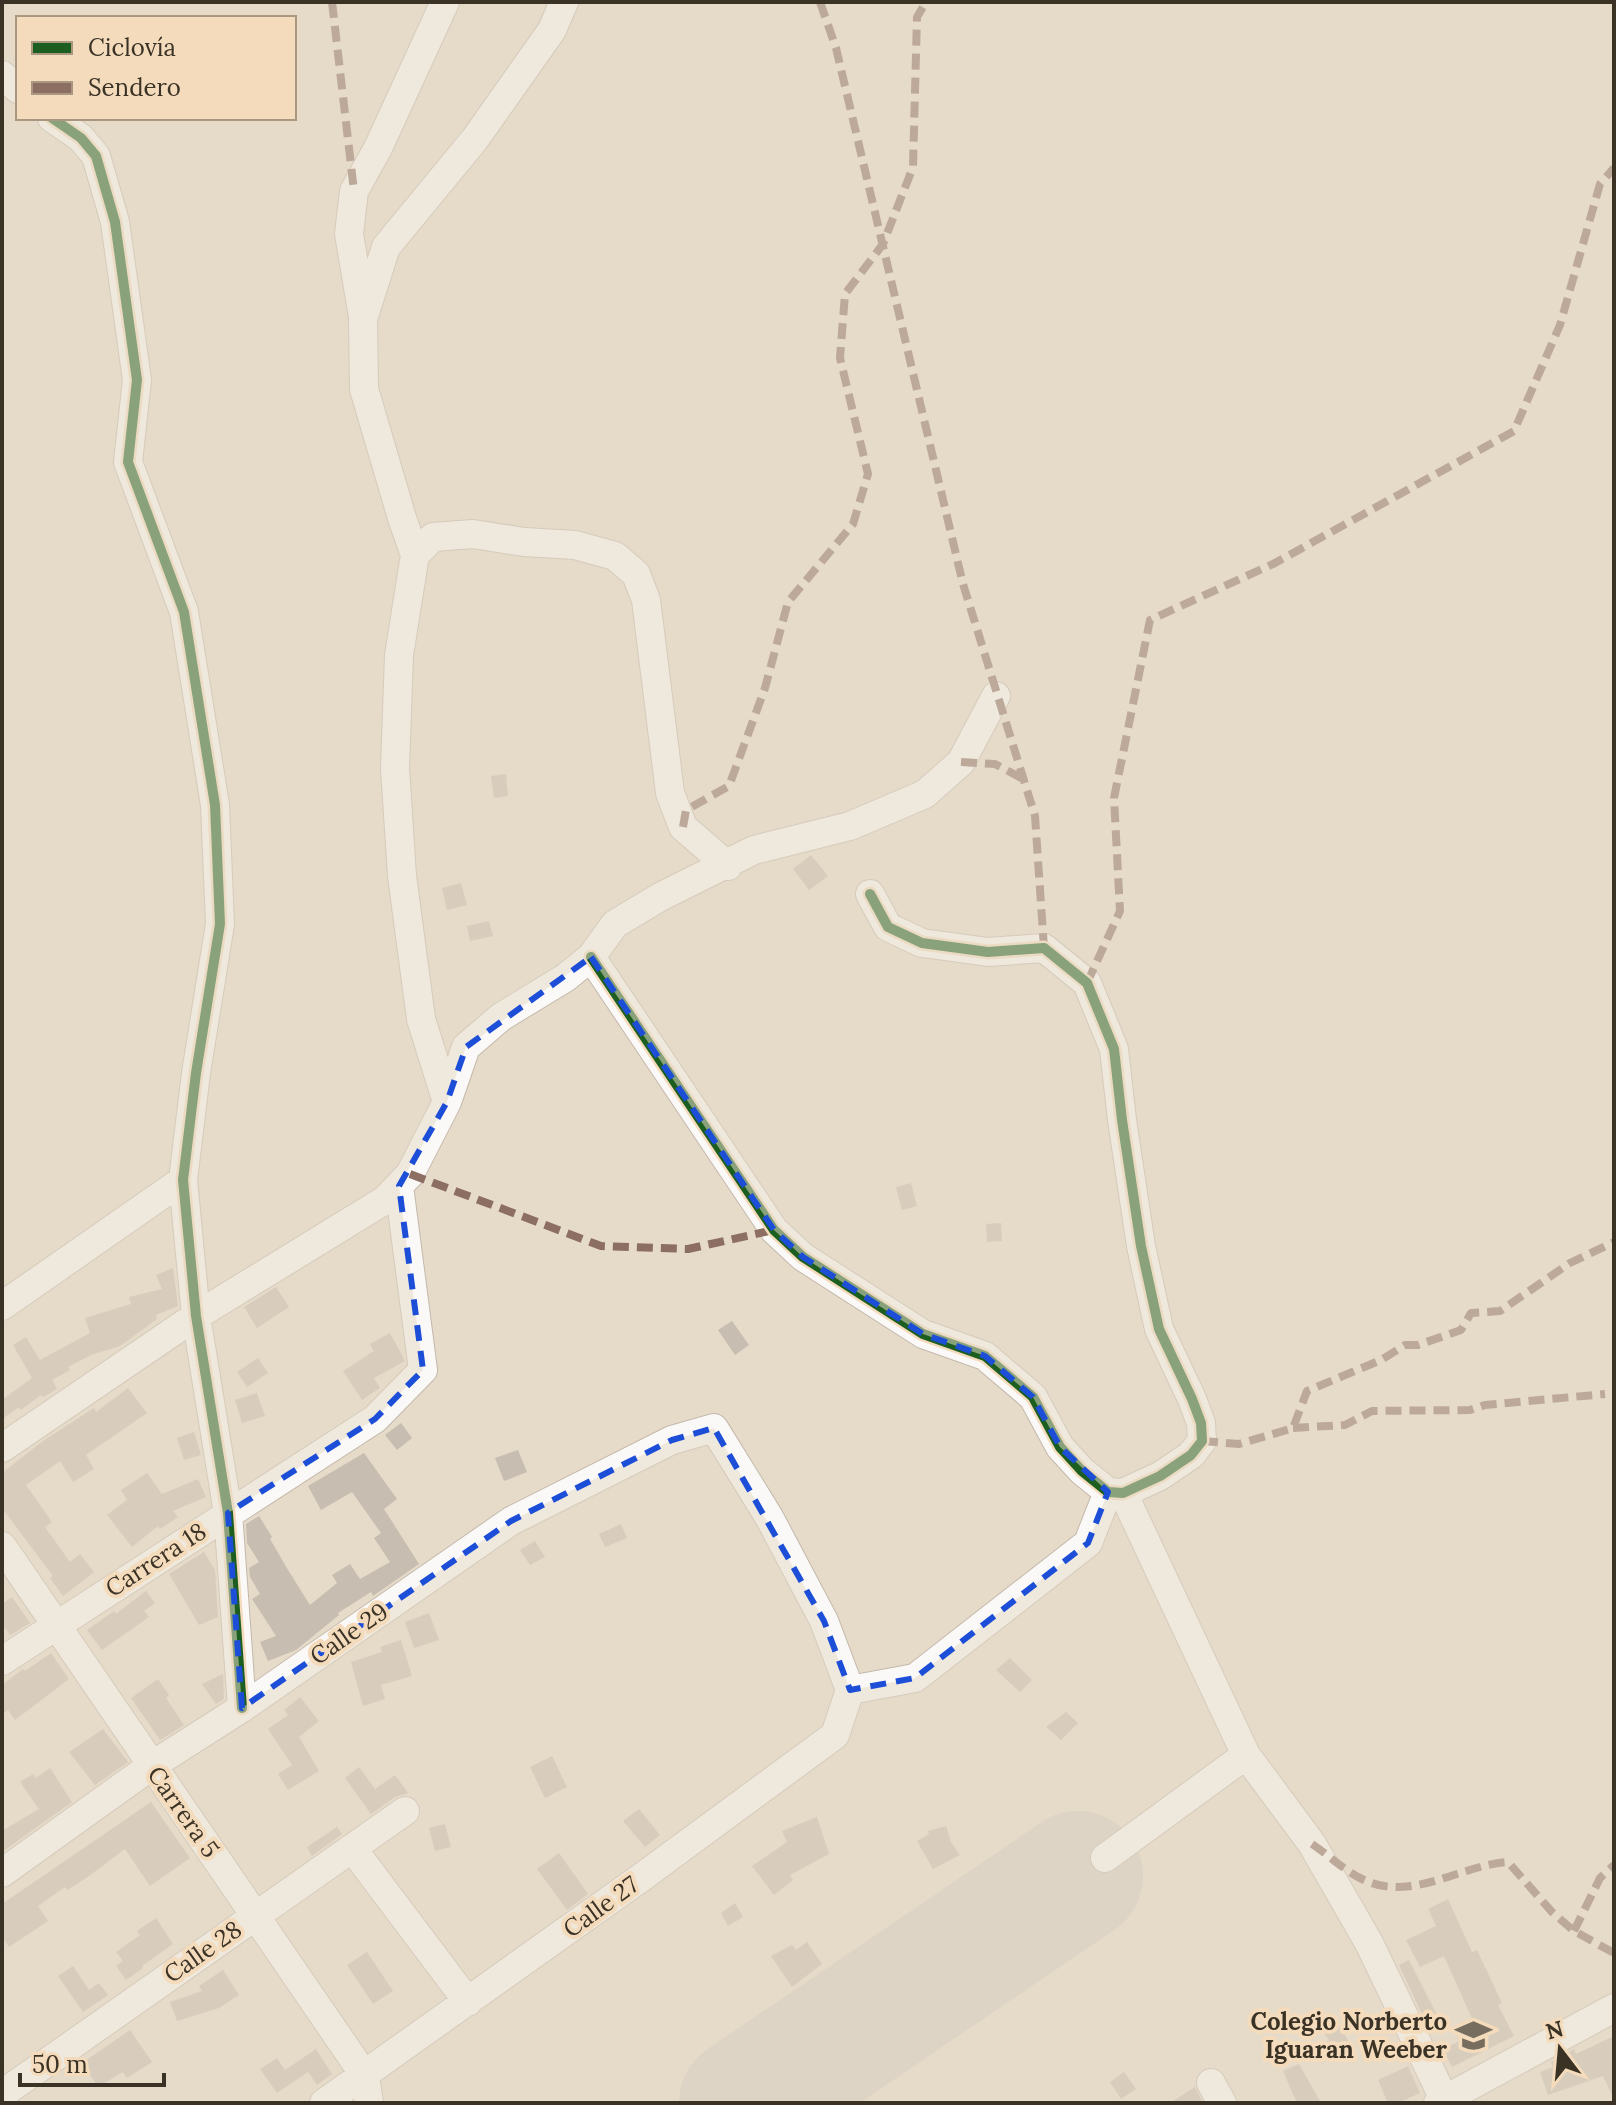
<svg xmlns="http://www.w3.org/2000/svg" width="1616" height="2105" viewBox="0 0 1616 2105" font-family="Lora,serif">
<style>
.lines{fill:none;stroke-linecap:round;stroke-linejoin:round}
.runway{stroke:#d4cdc2;stroke-width:130}
.building{fill:#c7bdb0}
.minor-casing{stroke:#c3b9ac;stroke-width:30}
.minor{stroke:#fbf9f7;stroke-width:28}
.quiet{stroke:#8d6e63;stroke-width:8;stroke-dasharray:16 8;stroke-linecap:butt}
.cycleway-casing{stroke:#f3dbbc;stroke-width:15}
.cycleway{stroke:#1b5e20;stroke-width:10}
.marked{fill:none;stroke:#1d4ed8;stroke-width:6;stroke-dasharray:16 10;stroke-linejoin:round}
.labels{text-anchor:middle;stroke-width:8;stroke-linejoin:round;paint-order:stroke}
.street-label{font-size:24px;fill:#3b3226;stroke:#f3dbbc}
.poi-label{font-size:24px;font-weight:bold;fill:#3b3226;stroke:#f3dbbc;text-anchor:end}
</style>
<rect width="100%" height="100%" fill="#e6dac9"/>
<g class="lines">
<path class="runway" d="M744,2103L1078,1876"/>
</g>
<path class="building" d="M506,774L508,796L494,798L491,776Z
M811,855L828,876L809,890L793,869Z
M461,883L467,905L447,910L442,888Z
M489,921L493,936L470,941L467,926Z
M911,1183L917,1206L902,1210L896,1187Z
M1001,1223L1002,1241L987,1242L986,1224Z
M173,1268L178,1306L156,1315L157,1319L120,1346L91,1355L68,1367L70,1370L52,1380L57,1389L43,1397L41,1395L21,1410L19,1407L2,1419V1400L32,1378L13,1345L26,1337L40,1360L90,1333L85,1318L131,1304L129,1297L162,1289L156,1275Z
M276,1287L289,1307L257,1328L244,1307Z
M732,1321L749,1345L735,1355L718,1330Z
M390,1333L405,1361L374,1378L380,1388L362,1400L343,1371L374,1351L370,1344Z
M258,1358L268,1373L247,1387L237,1372Z
M128,1388L147,1413L86,1455L94,1469L73,1482L60,1461L26,1485L52,1522L45,1527L70,1562L80,1554L94,1572L63,1596L50,1578L53,1576L2,1508V1473L43,1441L94,1408L96,1412Z
M257,1393L265,1416L242,1423L235,1400Z
M401,1423L412,1438L397,1450L385,1435Z
M194,1432L201,1455L184,1460L177,1438Z
M518,1450L527,1472L504,1481L495,1458Z
M364,1453L397,1499L384,1509L419,1564L373,1596L371,1592L338,1613L339,1615L296,1650L268,1661L260,1642L276,1636L252,1599L260,1594L250,1577L249,1568L259,1562L247,1543L246,1524L259,1516L272,1537L270,1539L288,1570L310,1605L337,1583L332,1575L350,1564L360,1579L390,1562L374,1538L381,1533L352,1492L321,1510L308,1486Z
M147,1473L162,1494L198,1479L206,1497L173,1511L178,1517L160,1529L158,1526L132,1547L107,1515L127,1500L121,1490Z
M621,1524L627,1538L605,1547L599,1534Z
M535,1541L545,1557L530,1565L520,1550Z
M204,1552L215,1570L218,1617L199,1625L169,1574Z
M146,1591L155,1603L144,1611L149,1617L102,1650L87,1630L114,1611L116,1614Z
M12,1597L30,1623L10,1635L2,1624V1604Z
M429,1613L439,1640L414,1648L405,1622Z
M401,1640L412,1676L381,1685L385,1699L363,1706L351,1662L382,1652L380,1647Z
M51,1653L69,1679L15,1720L8,1710L2,1715V1685L23,1669L25,1671Z
M1010,1658L1032,1680L1020,1692L996,1670Z
M223,1674L224,1699L216,1704L202,1684Z
M158,1679L169,1695L166,1698L184,1725L160,1740L131,1698Z
M300,1697L319,1721L299,1737L319,1771L288,1790L278,1774L292,1765L268,1729L288,1715L284,1710Z
M1066,1712L1078,1723L1061,1740L1046,1727Z
M103,1729L128,1762L95,1785L69,1752Z
M552,1756L567,1787L545,1798L530,1767Z
M359,1767L375,1789L395,1775L408,1793L395,1797L371,1814L345,1778Z
M50,1768L72,1802L2,1852V1831L39,1809L20,1782L33,1774L36,1778Z
M151,1802L190,1858L150,1886L125,1849L89,1876L68,1890L65,1887L38,1906L48,1921L9,1947L2,1937V1904Z
M639,1809L660,1835L645,1847L623,1821Z
M817,1817L829,1854L790,1875L793,1880L774,1895L752,1866L787,1842L782,1831Z
M445,1824L451,1847L435,1851L429,1828Z
M946,1826L951,1842L960,1855L933,1869L917,1841L929,1834L928,1831Z
M337,1827L342,1834L312,1856L307,1847Z
M559,1853L588,1894L567,1910L537,1869Z
M1448,1899L1472,1952L1477,1950L1502,2003L1498,2005L1514,2036L1452,2067L1443,2049L1478,2032L1444,1956L1420,1967L1406,1940L1436,1926L1428,1909Z
M735,1903L743,1917L728,1926L721,1913Z
M156,1918L173,1944L142,1966L143,1968L126,1980L116,1966L123,1961L116,1952L140,1935L137,1931Z
M807,1942L822,1964L792,1987L771,1956L792,1945L796,1950Z
M367,1952L393,1991L373,2004L347,1965Z
M1409,1960L1440,2021L1428,2027L1399,1965Z
M73,1966L89,1990L99,1983L108,1995L83,2012L58,1976Z
M223,1970L239,1995L219,2008L177,2021L170,2002L202,1991L199,1986Z
M1331,2013L1351,2045L1322,2063L1314,2050L1329,2040L1317,2022Z
M130,2030L152,2062L127,2078L123,2072L98,2087L82,2063Z
M1614,2036V2099L1603,2076L1548,2095L1540,2072L1553,2067L1551,2062L1574,2049L1576,2054Z
M316,2049L332,2074L317,2085L308,2072L277,2093L260,2069L277,2058L285,2070Z
M1299,2064L1321,2103H1297L1283,2071Z
M1408,2066L1420,2093L1398,2103H1388L1378,2080Z
M1124,2072L1136,2089L1121,2099L1110,2082Z
M1195,2087L1203,2103H1170Z"/>
<g class="lines">
<defs>
<path id="minor" d="M2,75L18,89
M52,118L81,138L96,156L115,222L137,380L128,462L184,612L215,805L220,924L196,1073L183,1180L196,1316L228,1513L242,1708
M362,311L349,234L354,191L378,148L445,2
M415,555L433,537L473,534L524,542L575,545L615,556L636,574L646,600L670,793L683,827L728,866
M591,957L774,1230L803,1257L923,1334L985,1356L1033,1397L1060,1447L1082,1471L1108,1492L1123,1493L1160,1476L1191,1455L1202,1441L1201,1423L1192,1399L1159,1329L1141,1246L1122,1120L1114,1049L1087,983L1044,948L988,952L922,943L888,927L870,894
M447,1102L421,1019L402,876L395,768L399,655L415,555L402,518L364,389L363,319L386,247L475,139L552,30L564,2
M2,1306L183,1180
M2,1448L196,1316L385,1200L410,1174L447,1102L466,1047L501,1017L565,978L591,957L615,924L660,897L754,850L850,826L925,794L961,762L996,696
M1123,1493L1246,1755L1312,1844L1369,1943L1446,2103
M2,1546L365,2076L369,2103
M2,1661L375,1419L423,1370L399,1186
M850,1690L915,1678L1088,1543L1108,1492
M352,1848L468,2002
M1105,1858L1246,1755
M2,1873L151,1766L242,1708L511,1521L672,1440L714,1428L769,1517L824,1621L850,1690
M1211,2083L1222,2103
M2,2094L405,1811
M324,2103L642,1877L835,1735L850,1690
M1438,2103L1614,2008"/>
</defs>
<use href="#minor" class="minor-casing"/>
<use href="#minor" class="minor"/>
<path class="quiet" d="M332,2L354,191
M820,2L836,48L963,584L1035,816L1044,948
M961,762L995,764L1023,779
M683,827L686,810L729,786L765,688L788,602L853,524L868,474L840,358L845,294L883,244L913,167L917,17L926,2
M1087,983L1120,911L1114,798L1150,620L1275,563L1514,431L1560,325L1600,184L1614,168
M410,1174L601,1246L688,1249L774,1230
M1293,1428L1345,1425L1372,1411L1470,1410L1485,1405L1605,1394
M1202,1441L1239,1444L1293,1428L1307,1391L1381,1360L1405,1345H1418L1461,1330L1471,1313L1500,1311L1570,1263L1614,1242
M1312,1844C1330,1856 1349,1875 1369,1882C1414,1900 1462,1865 1508,1862L1552,1912L1574,1931L1614,1953
M1574,1931L1600,1878L1614,1865"/>
<defs>
<path id="cycleway" d="M52,118L81,138L96,156L115,222L137,380L128,462L184,612L215,805L220,924L196,1073L183,1180L196,1316L228,1513L242,1708
M591,957L774,1230L803,1257L923,1334L985,1356L1033,1397L1060,1447L1082,1471L1108,1492L1123,1493L1160,1476L1191,1455L1202,1441L1201,1423L1192,1399L1159,1329L1141,1246L1122,1120L1114,1049L1087,983L1044,948L988,952L922,943L888,927L870,894"/>
</defs>
<use href="#cycleway" class="cycleway-casing"/>
<use href="#cycleway" class="cycleway"/>
</g>
<path d="M0 0H1616V2105H0ZM591,957L774,1230L803,1257L923,1334L985,1356L1033,1397L1060,1447L1108,1492L1088,1543L915,1678L850,1690L824,1621L714,1428L672,1440L511,1521L242,1708L228,1513L375,1419L423,1370L399,1186L447,1102L466,1047Z" fill="#e6dac9" fill-opacity=".55" fill-rule="evenodd"/>
<path class="marked" d="M591,957L774,1230L803,1257L923,1334L985,1356L1033,1397L1060,1447L1108,1492L1088,1543L915,1678L850,1690L824,1621L714,1428L672,1440L511,1521L242,1708L228,1513L375,1419L423,1370L399,1186L447,1102L466,1047Z"/>
<defs>
<symbol id="school-bare" viewBox="-9 -9 18 18"><path d="M0-5L7-2L0 1L-7-2ZM-4 1L0 2.5L4 1V4Q0 6-4 4Z" fill="#776d5f" stroke="#f3dbbc" stroke-width="2.5" paint-order="stroke"/></symbol>
</defs>
<g fill-rule="evenodd">
<use href="#school-bare" x="1448" y="2010" width="51" height="51"/>
</g>
<g class="labels">
<g class="street-label">
<text transform="translate(156 1560) rotate(-33)" y="8">Carrera 18</text>
<text transform="translate(349 1634) rotate(-35)" y="8">Calle 29</text>
<text transform="translate(183 1812) rotate(55)" y="8">Carrera 5</text>
<text transform="translate(601 1907) rotate(-36)" y="8">Calle 27</text>
<text transform="translate(203 1952) rotate(-35)" y="8">Calle 28</text>
</g>
<g class="poi-label">
<text x="1447" y="2030">Colegio Norberto<tspan x="1447" dy="28">Iguaran Weeber</tspan></text>
</g>
</g>
<rect width="1616" height="2105" fill="none" stroke="#3b3226" stroke-width="8"/>
<rect x="16" y="16" width="280" height="104" fill="#f3dbbc" stroke="#a99780" stroke-width="2"/>
<rect x="32" y="42" width="40" height="12" fill="#1b5e20" stroke="#a99780" stroke-width="2"/>
<text x="88" y="56" font-size="24" fill="#3b3226">Ciclovía</text>
<rect x="32" y="82" width="40" height="12" fill="#8d6e63" stroke="#a99780" stroke-width="2"/>
<text x="88" y="96" font-size="24" fill="#3b3226">Sendero</text>
<g transform="translate(1560 2049) rotate(344)" stroke="#f3dbbc" stroke-width="6" paint-order="stroke">
<path d="M0-6L14 30L0 20L-14 30Z" fill="#3b3226"/>
<text y="-12" font-size="22" font-weight="bold" text-anchor="middle" fill="#3b3226">N</text>
</g>
<path d="M20 2073v12h144v-12" fill="none" stroke="#3b3226" stroke-width="4"/>
<text x="32" y="2073" font-size="24" fill="#3b3226" stroke="#f3dbbc" stroke-width="6" paint-order="stroke">50 m</text>
</svg>
